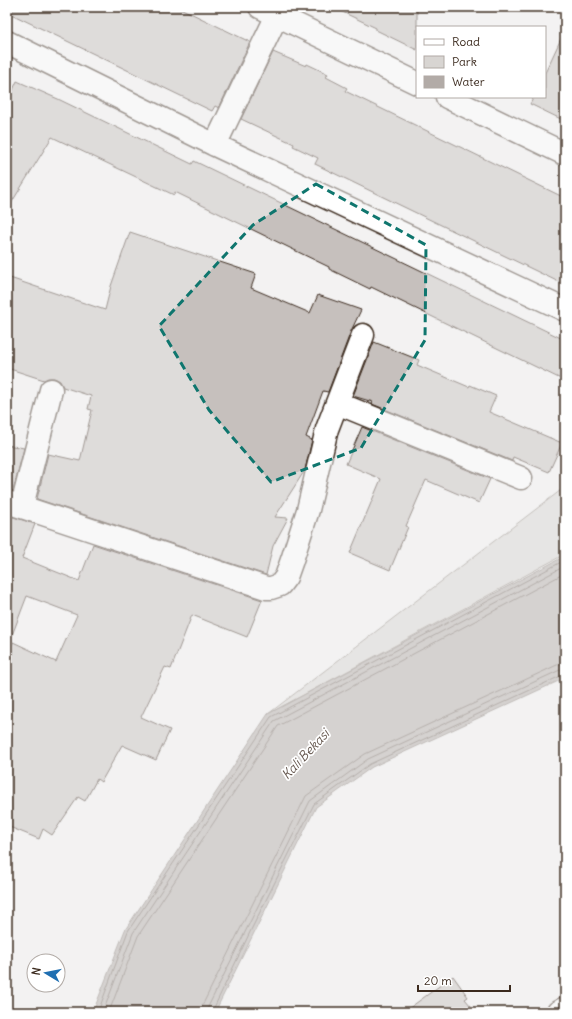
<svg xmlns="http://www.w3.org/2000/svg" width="572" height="1019" viewBox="0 0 572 1019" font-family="Delius,sans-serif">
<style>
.green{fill:#d8d5d2;stroke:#8a8078}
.water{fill:#b2aba7;stroke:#827770}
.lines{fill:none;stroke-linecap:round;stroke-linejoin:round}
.shore{stroke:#6b5e55;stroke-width:1}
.building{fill:#c6c0bd;stroke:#3b2a1e}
.minor-casing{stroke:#3b2a1e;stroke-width:25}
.minor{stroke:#fff;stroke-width:22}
.marked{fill:none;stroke:#0f766e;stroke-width:3;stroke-dasharray:8 5;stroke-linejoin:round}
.labels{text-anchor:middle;stroke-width:3.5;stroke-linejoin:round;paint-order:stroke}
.water-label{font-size:13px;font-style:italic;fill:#65574e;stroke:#fff}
</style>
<rect width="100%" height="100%" fill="#f3f2f2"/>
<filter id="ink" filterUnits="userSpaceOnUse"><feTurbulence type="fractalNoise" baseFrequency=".025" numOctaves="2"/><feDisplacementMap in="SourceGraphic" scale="8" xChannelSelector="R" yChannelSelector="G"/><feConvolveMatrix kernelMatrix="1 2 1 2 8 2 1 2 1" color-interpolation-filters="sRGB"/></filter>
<g filter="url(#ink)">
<path class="green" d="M565,487V554L268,714Z"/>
<path class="water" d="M565,556V678L372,767L316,807L215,1012H93L125,930L268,714Z"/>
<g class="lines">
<path class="shore" d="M98,1012L128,931L271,717L565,560
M103,1012L133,933L274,721L565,566
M109,1012L138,936L278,726L565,573
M201,1012L203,1004L306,796L365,754L557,665L565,663
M207,1012L208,1007L310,801L368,759L560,670L565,669
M212,1012L251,930L314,804L370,764L565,674"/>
</g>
<path class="building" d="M7,7H178L250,42L219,108L215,106L212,111L7,12Z
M332,7H417V50L376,30V28Z
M565,30V121L530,104L534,97H545V73Z
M273,52L306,66L307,64L328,74L326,77L347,88L345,91L565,198V285L315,164L318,158L293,146L294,144L241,119Z
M17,81L58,99L192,164L194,161L565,340V381L371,287L370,289L329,269V267L175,192L174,195L52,137L7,210V103Z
M130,232L256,274L251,288L310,313L318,295L361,310L351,331L328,392L323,391L306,437L312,440L305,470L275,517L288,518L273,546L266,575L37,499L48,454L80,461L92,410L88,409L91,396L63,387L60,381L54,378H48L44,380L7,368V277L105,310L111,286Z
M374,342L419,360L417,365L469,387L470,385L496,396L489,412L562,443L549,472L513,457L512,461L372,404L373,402L353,396Z
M362,427L490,479L479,503L426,480L406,526L408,527L390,570L350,553L381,479L346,464Z
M7,445L24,448L13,491L7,490Z
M7,515L35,524L22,558L79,581L93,544L262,600L247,637L192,615L171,669L165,667L141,717L170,730L156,760L122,745L101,782L97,779L85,801L78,797L52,835L43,829L39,839L7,826V655L13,642L56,662L77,615L27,596L9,643L7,642Z
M453,976L468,997L465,999L476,1012H404Z"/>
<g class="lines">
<defs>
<path id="minor" d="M260,7L417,83
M7,42L215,145L565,310
M447,97L565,154
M215,145L281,7
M337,403L521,478
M7,502L266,588H271L280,585L286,577L292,560L308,510L327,429L363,335
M22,506L51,390
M558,1012L565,1008"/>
</defs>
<use href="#minor" class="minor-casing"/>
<use href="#minor" class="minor"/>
</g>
</g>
<path d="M0 0H572V1019H0ZM316,184L426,245L425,340L361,448L271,482L209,410L159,326L253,225Z" fill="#f3f2f2" fill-opacity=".55" fill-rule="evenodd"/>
<path class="marked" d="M316,184L426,245L425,340L361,448L271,482L209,410L159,326L253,225Z"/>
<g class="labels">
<g class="water-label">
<text transform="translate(305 754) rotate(-47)" y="5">Kali Bekasi</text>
</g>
</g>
<rect width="572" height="1019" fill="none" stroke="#fff" stroke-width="24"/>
<rect x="12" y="12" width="548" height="995" fill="none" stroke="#3b2a1e" stroke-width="1.5" filter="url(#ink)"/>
<rect x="416" y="26" width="130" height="72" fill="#ffffff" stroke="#b1aaa5"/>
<rect x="424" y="39" width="20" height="6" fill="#ffffff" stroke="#b1aaa5"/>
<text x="452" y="46" font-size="12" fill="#3b2a1e">Road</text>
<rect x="424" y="56" width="20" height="12" fill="#d8d5d2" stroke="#b1aaa5"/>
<text x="452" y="66" font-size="12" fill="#3b2a1e">Park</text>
<rect x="424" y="76" width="20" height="12" fill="#b2aba7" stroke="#b1aaa5"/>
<text x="452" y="86" font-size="12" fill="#3b2a1e">Water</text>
<g transform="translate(46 973) rotate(280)"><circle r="19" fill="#ffffff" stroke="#b1aaa5"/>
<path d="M0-3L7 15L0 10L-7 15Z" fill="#1f6fb2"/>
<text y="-6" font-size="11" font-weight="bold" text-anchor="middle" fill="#3b2a1e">N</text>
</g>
<path d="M418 985v6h92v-6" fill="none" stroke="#3b2a1e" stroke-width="2"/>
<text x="424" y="985" font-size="12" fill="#3b2a1e" stroke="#ffffff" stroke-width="3" paint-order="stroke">20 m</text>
</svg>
